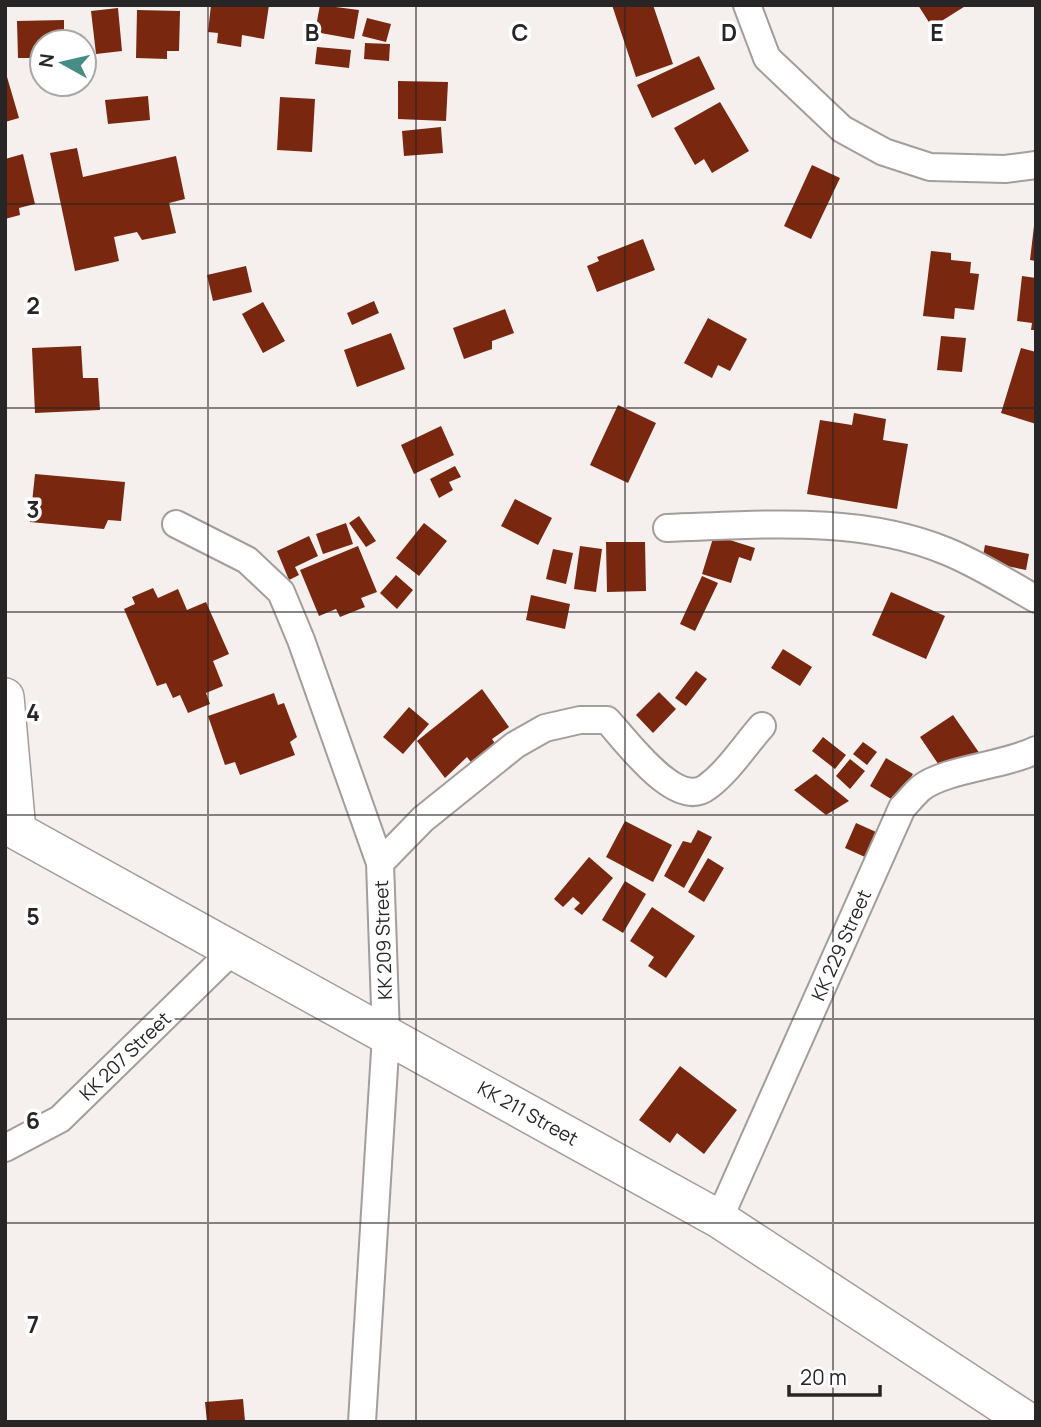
<svg xmlns="http://www.w3.org/2000/svg" width="1041" height="1427" viewBox="0 0 1041 1427" font-family="Manrope,sans-serif">
<style>
.building{fill:#79270f}
.lines{fill:none;stroke-linecap:round;stroke-linejoin:round}
.minor-casing{stroke:#a39d9b;stroke-width:30}
.secondary-casing{stroke:#a39d9b;stroke-width:40}
.minor{stroke:#fff;stroke-width:26}
.secondary{stroke:#fff;stroke-width:37}
.grid{fill:none;stroke:#272525;stroke-width:2;stroke-opacity:0.55}
.labels{text-anchor:middle;stroke-width:7;stroke-linejoin:round;paint-order:stroke}
.street-label{font-size:19px;fill:#272525;stroke:#fff}
.grid-label{font-size:23px;text-anchor:middle;font-weight:bold;fill:#272525;stroke:#fff;stroke-width:7;stroke-linejoin:round;paint-order:stroke}
</style>
<rect width="100%" height="100%" fill="#f5efee"/>
<path class="building" d="M211,5H269L264,39L242,35L241,47L217,43L218,33L208,32Z
M320,5L359,10L354,39L315,32Z
M612,5H653L673,64L636,77Z
M918,5H967L932,27Z
M118,8L122,51L96,54L91,11Z
M137,10L180,11L179,51H167V59L136,58Z
M367,18L391,24L386,42L362,36Z
M64,20V42H42V58H18L17,21Z
M365,43L390,44L389,61L364,59Z
M317,47L351,50L349,68L315,64Z
M699,56L715,89L652,118L637,85Z
M5,70L19,118L5,122Z
M398,81L448,82L446,121L398,119Z
M148,96L150,120L108,124L105,100Z
M280,97L315,99L312,152L277,150Z
M720,102L749,151L712,173L704,159L695,165L674,128Z
M441,127L443,153L404,156L402,131Z
M77,148L83,177L176,156L185,199L169,203L176,233L142,240L137,232L114,237L119,261L75,271L50,153Z
M23,154L35,204L19,208L20,215L5,219V159Z
M812,165L840,178L811,239L784,226Z
M1034,226H1036V261L1030,260Z
M643,239L655,270L597,292L587,266L599,261L597,257Z
M931,251L951,253V260L971,262L970,273L979,274L974,310L955,308L954,319L923,316Z
M246,266L252,292L213,301L207,275Z
M1022,276L1036,278V330H1031L1032,323L1017,321Z
M374,301L379,313L352,325L347,313Z
M263,302L285,341L263,353L242,314Z
M505,309L514,333L492,341V349L464,359L453,328Z
M708,318L747,339L730,371L718,365L712,378L684,363Z
M391,333L405,369L357,387L344,350Z
M941,336L966,338L962,372L937,370Z
M81,346L83,378H98L100,410L35,413L32,348Z
M1021,348L1036,352V424L1001,413Z
M618,405L656,423L628,483L590,465Z
M854,413L886,419L883,440L908,444L897,509L807,494L820,420L852,425Z
M441,426L454,455L414,474L401,445Z
M455,466L461,477L449,482L453,490L439,498L430,479Z
M35,474L125,482L121,521L108,520L104,529L30,522Z
M515,499L552,518L538,545L501,526Z
M359,516L376,541L366,547L349,523Z
M346,523L353,544L323,554L316,534Z
M424,523L447,541L419,576L396,558Z
M714,535L755,548L751,561L739,557L731,583L702,574Z
M309,536L318,556L295,567L299,575L289,580L277,551Z
M606,542H645L646,591L607,592Z
M985,545L1029,554L1026,570L982,561Z
M358,546L377,592L361,598L365,607L340,617L336,609L319,616L300,570Z
M580,546L602,549L596,592L574,589Z
M553,549L573,553L566,584L546,579Z
M396,575L413,590L397,609L380,593Z
M702,576L718,583L695,631L680,624Z
M153,588L158,598L178,589L187,610L206,602L229,654L213,661L223,686L206,693L210,704L188,713L180,695L173,698L166,683L157,686L124,609L135,604L132,597Z
M891,592L945,616L926,659L872,635Z
M531,595L570,604L565,629L526,620Z
M783,649L812,667L800,686L771,668Z
M696,671L707,679L686,706L675,698Z
M482,689L509,727L492,739L499,749L474,766L467,757L445,778L417,741Z
M659,692L676,709L653,733L636,715Z
M274,693L278,705L284,703L297,737L290,742L295,755L240,775L235,762L225,765L208,716Z
M409,707L429,724L403,754L383,737Z
M953,715L980,754L947,777L920,737Z
M823,737L846,755L835,769L812,751Z
M863,742L877,752L867,765L853,754Z
M886,758L913,774L896,802L870,786Z
M850,759L865,771L850,789L836,776Z
M816,774L849,801L826,815L794,790Z
M625,821L672,845L653,882L606,857Z
M856,823L876,832L865,857L845,848Z
M698,830L712,837L684,888L664,876L683,841L691,843Z
M589,857L613,878L582,915L574,909L580,903L573,897L563,907L554,899Z
M708,858L724,868L704,902L688,892Z
M625,881L646,894L623,933L602,920Z
M652,907L695,936L666,978L648,966L654,957L630,941Z
M680,1066L737,1110L704,1154L677,1133L670,1143L639,1120Z
M243,1399L245,1421L207,1422L205,1402Z"/>
<g class="lines">
<defs>
<path id="minor" d="M747,5L767,58L842,129L884,152L930,167L1005,169L1036,165
M176,524L247,560L281,592L301,640L380,863
M667,528C760,525 858,515 946,551C978,564 1006,582 1036,599
M5,1148L60,1119L234,949
M719,1219L902,808C908,802 914,794 921,788C945,769 1004,766 1036,750
M362,1422L386,1035L380,863L423,819L515,745L545,728L580,720H607C626,740 676,811 707,787C728,772 745,745 762,726"/>
<path id="secondary" d="M5,697L17,831L719,1219L1024,1419"/>
</defs>
<use href="#minor" class="minor-casing"/>
<use href="#secondary" class="secondary-casing"/>
<use href="#minor" class="minor"/>
<use href="#secondary" class="secondary"/>
</g>
<path class="grid" d="M208,5V1422M416,5V1422M625,5V1422M833,5V1422M5,204H1036M5,408H1036M5,612H1036M5,815H1036M5,1019H1036M5,1223H1036"/>
<g class="labels">
<g class="street-label">
<text transform="translate(383 940) rotate(-92)" y="7">KK 209 Street</text>
<text transform="translate(841 945) rotate(-66)" y="7">KK 229 Street</text>
<text transform="translate(125 1056) rotate(-44)" y="7">KK 207 Street</text>
<text transform="translate(528 1113) rotate(29)" y="7">KK 211 Street</text>
</g>
</g>
<g class="grid-label">
<text x="312" y="41">B</text>
<text x="520" y="41">C</text>
<text x="729" y="41">D</text>
<text x="937" y="41">E</text>
<text x="33" y="314">2</text>
<text x="33" y="518">3</text>
<text x="33" y="721">4</text>
<text x="33" y="925">5</text>
<text x="33" y="1129">6</text>
<text x="33" y="1333">7</text>
</g>
<rect width="1041" height="1427" fill="none" stroke="#272525" stroke-width="14"/>
<g transform="translate(63 63) rotate(278)"><circle r="33" fill="#ffffff" stroke="#a9a8a8" stroke-width="2"/>
<path d="M0-5L12 26L0 18L-12 26Z" fill="#468d85"/>
<text y="-10" font-size="19" font-weight="bold" text-anchor="middle" fill="#272525">N</text>
</g>
<path d="M789 1385v10h91v-10" fill="none" stroke="#272525" stroke-width="3.5"/>
<text x="800" y="1385" font-size="21" fill="#272525" stroke="#ffffff" stroke-width="5" paint-order="stroke">20 m</text>
</svg>
